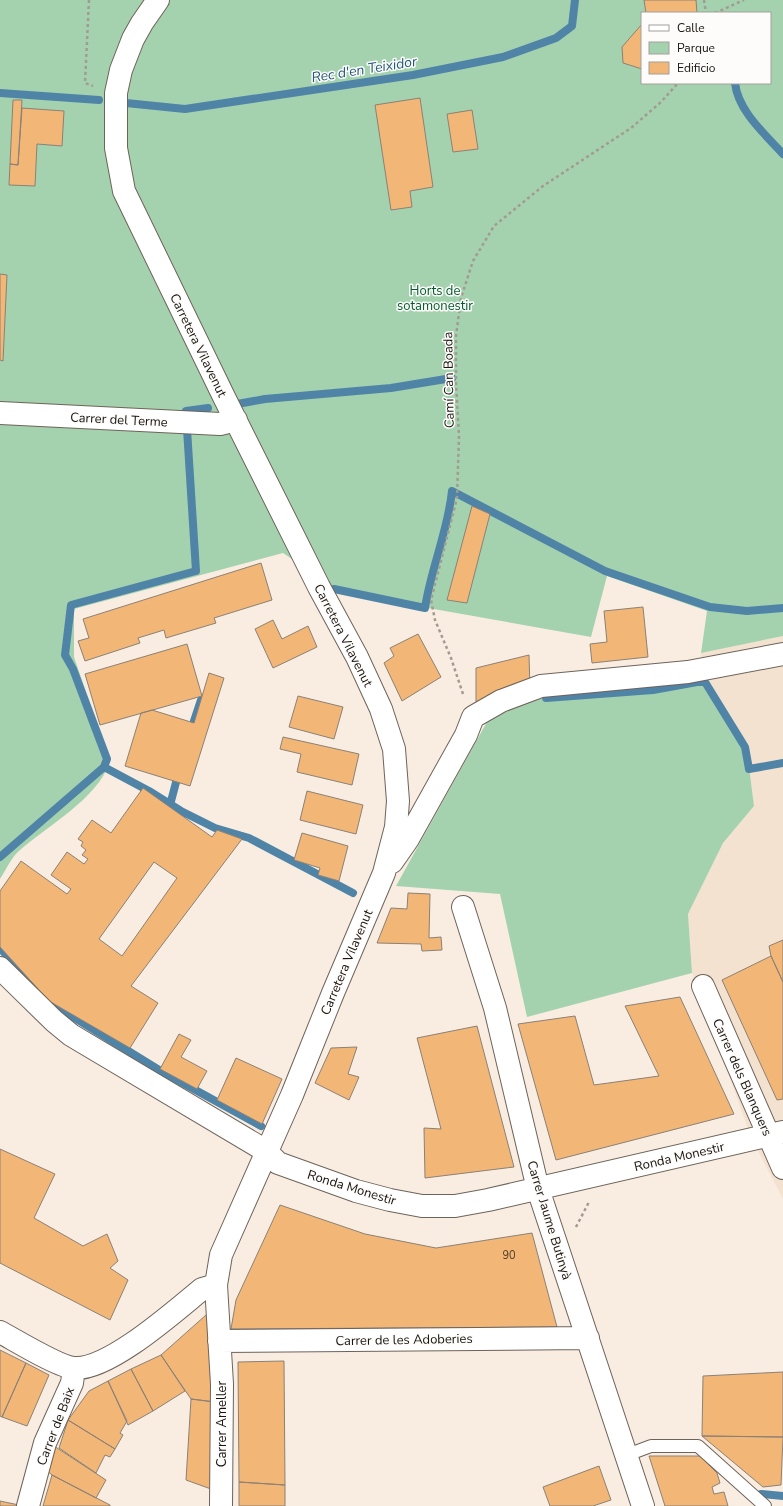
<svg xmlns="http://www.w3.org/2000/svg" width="783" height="1506" viewBox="0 0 783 1506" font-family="'Nunito Sans',sans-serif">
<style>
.built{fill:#f4e2d1}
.green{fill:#a4d2af;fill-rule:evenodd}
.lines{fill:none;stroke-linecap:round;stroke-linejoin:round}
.stream{stroke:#5084a7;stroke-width:8}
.building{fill:#f2b676;stroke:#8b8177;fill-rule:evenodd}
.lane-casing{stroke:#6e635a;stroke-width:14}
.street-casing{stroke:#6e635a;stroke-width:24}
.path{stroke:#a39a92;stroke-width:2.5;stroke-dasharray:3 3;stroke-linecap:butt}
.lane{stroke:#fff;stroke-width:12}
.street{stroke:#fff;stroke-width:22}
.labels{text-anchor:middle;stroke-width:3;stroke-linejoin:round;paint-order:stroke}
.number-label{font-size:11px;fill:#4e3c29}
.park-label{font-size:13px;fill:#005c2c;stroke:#fefcfa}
.street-label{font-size:13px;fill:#17130f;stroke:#fefcfa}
.water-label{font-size:14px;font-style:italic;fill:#21597c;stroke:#fefcfa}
</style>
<rect width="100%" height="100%" fill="#f9ede2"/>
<path class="built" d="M783,636V1199L752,1140L692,973L688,914L723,843L754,806L747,751L700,679L701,653Z"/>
<path class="green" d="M0,0H783V636L701,653L707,611L607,576L591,637L428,608L332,586L283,553L74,609V657L110,761C99,798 47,826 19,851C11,858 6,870 0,879ZM642,13H770V83H642Z
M700,679L747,751L754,806L723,843L688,914L692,973L527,1017L500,894L396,886L488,720L533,700Z"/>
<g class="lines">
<path class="stream" d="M735,83C738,111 765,134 783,154
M0,93L99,100
M126,103L185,109L413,75L503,57L556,38L572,26L575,0
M237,404L265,399L391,388L452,378
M186,411L208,408
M334,589L425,608C431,568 448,531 452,491L605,571L710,607L747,611L783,608
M546,698L653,690L697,682H705L745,747L749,769L783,763
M190,733L201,700
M104,767L149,791L181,811L215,828L249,838L353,893
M170,805L179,771
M0,857L104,767L107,759L73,669L65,655L71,605L196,571L187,429
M0,948L49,1002L159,1070L261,1126
M761,1494L783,1496"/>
</g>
<path class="building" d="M644,0H696L697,13H646Z
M642,24V69L623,63L622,47Z
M420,98L433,187L410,191L412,207L391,210L375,105Z
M13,100H22L18,165L10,164Z
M22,108L64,111L62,146L37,144L35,186L9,185L10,164L18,165Z
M472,110L478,149L453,152L447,114Z
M0,274L7,275L3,361L0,360Z
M472,506L490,514L467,603L447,600Z
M261,563L272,600L214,618L216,623L166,638L164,630L138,638L140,643L85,661L78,641L89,638L83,619Z
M643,607L648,657L592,663L590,644L607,642L604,611Z
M273,620L282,639L308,626L317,647L273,668L255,629Z
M418,634L441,677L402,701L384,663L394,656L390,648Z
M187,644L202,696L100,725L85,674Z
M529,655L530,689L476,705V668Z
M209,673L224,678L190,786L125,766L141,713L152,710L194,723Z
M298,696L343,707L334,739L289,727Z
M283,737L359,754L352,785L297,772L301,754L280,749Z
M143,788L212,837L217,830L242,839L131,986L158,1003L130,1048L49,1001L0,947V891L21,861L67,894L71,889L51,875L67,852L84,864L88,859L82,855L86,850L81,846L83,842L78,839L92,820L111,833ZM154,862L177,878L122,956L99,939Z
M307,791L363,805L356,834L300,820Z
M302,833L348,846L339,881L318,875L320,868L294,860Z
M408,893L430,894L429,938L441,937L442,950L422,951L421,944L377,943L391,908L407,909Z
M783,940V982L771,956L769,946Z
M771,956L783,982V1099L777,1100L722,980Z
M680,997L734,1114L556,1160L518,1024L575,1016L594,1085L659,1076L625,1006Z
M477,1026L514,1167L425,1178L424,1128L441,1129L417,1038Z
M179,1034L191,1040L181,1057L207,1071L197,1089L160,1069Z
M357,1047L348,1074L359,1077L349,1100L315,1083L331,1048Z
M236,1058L282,1079L262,1124L217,1100Z
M0,1149L55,1174L34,1218L83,1246L107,1234L118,1261L110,1268L128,1280L110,1320L0,1263Z
M280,1205L365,1234L436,1248L532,1233L557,1327L231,1329L236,1300Z
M206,1315L213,1328L215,1402L191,1399L161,1355Z
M0,1350L26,1363L2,1417L0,1416Z
M161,1355L185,1391L153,1411L131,1369Z
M284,1361L285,1485L239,1482L238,1362Z
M26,1363L49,1375L27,1426L2,1417Z
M131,1369L153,1411L128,1425L108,1381Z
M783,1372V1437L702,1436L703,1376Z
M108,1381L127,1421L120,1433L123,1435L115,1449L68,1420L89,1391Z
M191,1399L215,1402L211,1489L186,1480Z
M68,1420L115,1449L110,1457L105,1455L96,1473L59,1448Z
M702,1436L783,1437L781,1485L763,1487Z
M54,1446L106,1480L96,1498L52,1475L45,1469Z
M649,1456H700L717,1473L720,1483L712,1487L714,1494L724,1492L728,1506H665Z
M599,1466L611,1500L593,1506H550L543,1487Z
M52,1475L110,1505V1506H43Z
M239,1482L285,1485V1506H239Z
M0,1501L19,1505V1506H0Z"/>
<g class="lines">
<defs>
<path id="lane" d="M627,1455L651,1446H698L765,1506"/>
<path id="street" d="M158,0L142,23L133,39L121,70L116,93V148L124,191L224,397L319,587L357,657L381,709L394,749L398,801L396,827L384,873L333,993L292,1095L221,1255L216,1285L222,1384L221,1506
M0,413L220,424L236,420
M392,862L408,839L466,735L473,717L501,701L541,686L688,672L783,654
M463,907L495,1008L538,1189L643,1506
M0,968L54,1021L71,1035L266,1151L278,1163L356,1191L390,1200L422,1206H455L488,1200L783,1132
M703,986L783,1168
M0,1332C15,1340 59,1367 74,1368C108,1371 175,1311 202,1289L216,1285
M219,1341L588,1338
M28,1506L45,1443L72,1383L74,1368"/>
</defs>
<use href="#lane" class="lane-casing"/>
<use href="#street" class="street-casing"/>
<path class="path" d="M89,0L85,83L93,86
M704,0L706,13
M715,13L744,0
M463,694L451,658L435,620L431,600L457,498L459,436L456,384V336L461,298L473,261L494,226L543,186L631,128L661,102L678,83
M576,1227L589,1202"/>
<use href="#lane" class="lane"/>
<use href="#street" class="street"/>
</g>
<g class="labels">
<g class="number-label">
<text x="509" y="1259">90</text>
</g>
<g class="park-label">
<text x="435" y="295">Horts de<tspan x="435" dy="15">sotamonestir</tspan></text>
</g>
<g class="street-label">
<text transform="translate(199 345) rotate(64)" y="5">Carretera Vilavenut</text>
<text transform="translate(448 380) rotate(-91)" y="5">Camí Can Boada</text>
<text transform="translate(119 419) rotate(3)" y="5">Carrer del Terme</text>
<text transform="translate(344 635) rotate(63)" y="5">Carretera Vilavenut</text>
<text transform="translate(346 962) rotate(-67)" y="5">Carretera Vilavenut</text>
<text transform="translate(743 1077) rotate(66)" y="5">Carrer dels Blanquers</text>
<text transform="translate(679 1156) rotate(-13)" y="5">Ronda Monestir</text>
<text transform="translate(352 1187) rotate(17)" y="5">Ronda Monestir</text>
<text transform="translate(550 1220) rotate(73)" y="5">Carrer Jaume Butinyà</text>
<text transform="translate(404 1339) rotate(-1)" y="5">Carrer de les Adoberies</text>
<text transform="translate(221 1424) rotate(-90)" y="5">Carrer Ameller</text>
<text transform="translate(55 1426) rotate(-69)" y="5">Carrer de Baix</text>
</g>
<g class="water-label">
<text transform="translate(364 69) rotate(-9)" y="5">Rec d'en Teixidor</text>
</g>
</g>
<rect x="641" y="12" width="130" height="72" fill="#fefcfa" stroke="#a29f9c"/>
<rect x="649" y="25" width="20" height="6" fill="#ffffff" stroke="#a29f9c"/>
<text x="677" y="32" font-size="12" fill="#17130f">Calle</text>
<rect x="649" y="42" width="20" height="12" fill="#a4d2af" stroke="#a29f9c"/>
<text x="677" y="52" font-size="12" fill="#17130f">Parque</text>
<rect x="649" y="62" width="20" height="12" fill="#f2b676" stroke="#a29f9c"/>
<text x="677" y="72" font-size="12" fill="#17130f">Edificio</text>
</svg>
